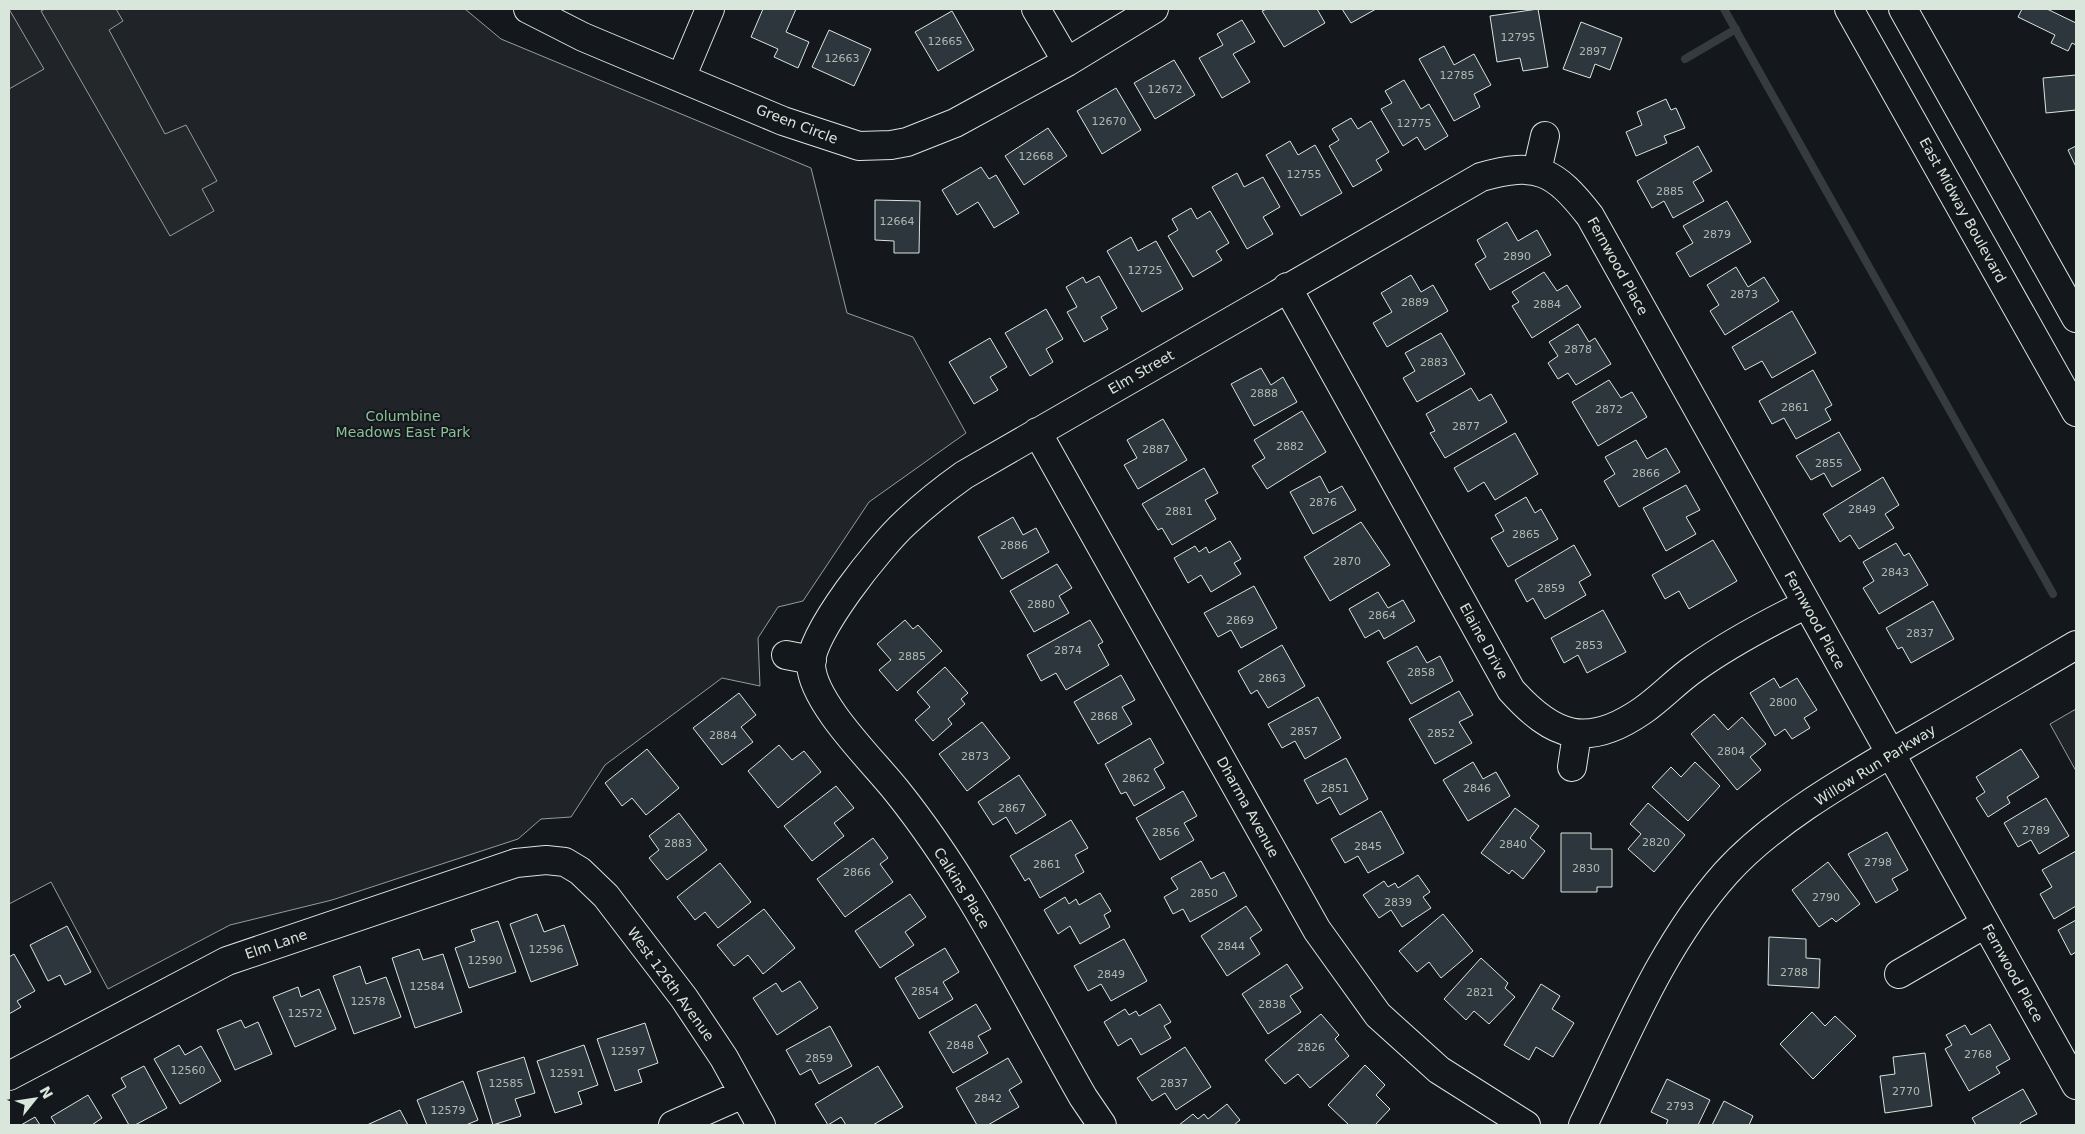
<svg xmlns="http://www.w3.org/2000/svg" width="2085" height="1134" viewBox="0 0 2085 1134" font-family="'DejaVu Sans',sans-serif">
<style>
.green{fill:#202428;stroke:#939e99}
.parking{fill:#24282b;stroke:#939e99}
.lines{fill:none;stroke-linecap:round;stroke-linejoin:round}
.stream{stroke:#363b3e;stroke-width:8}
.building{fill:#2c363c;stroke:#d8e6dc}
.minor-casing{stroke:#d8e6dc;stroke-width:30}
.major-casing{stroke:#d8e6dc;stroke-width:30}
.minor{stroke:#14181c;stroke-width:28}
.major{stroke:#14181c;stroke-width:28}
.labels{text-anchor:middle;stroke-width:4;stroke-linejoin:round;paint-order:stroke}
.number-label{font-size:11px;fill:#adbab4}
.street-label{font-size:14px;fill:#d8e6dc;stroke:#14181c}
.park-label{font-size:14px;fill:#8ac095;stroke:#14181c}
</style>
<rect width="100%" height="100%" fill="#14181c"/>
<path class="green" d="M9,9H465L501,39L811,168L847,313L913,337L966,433L869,502L803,601L778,607L758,638L760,686L722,678L605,765L571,817L541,819L518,839L332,900L230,925L108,989L51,882L9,904Z
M2076,709V771L2050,724Z"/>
<path class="parking" d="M9,9L44,69L9,89Z
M45,9H116L123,21L109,30L165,134L186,125L217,181L202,189L214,211L170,236L41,11Z"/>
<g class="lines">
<path class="stream" d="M1724,9L2053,594
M1685,59L1736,29"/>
</g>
<path class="building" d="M763,9H796L786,32L809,42L798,68L774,57L778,49L751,37Z
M1267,9H1317L1325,23L1284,47L1262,11Z
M1342,9H1376L1351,23Z
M1538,9L1548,67L1523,71L1520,58L1497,62L1490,16Z
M2022,9H2047L2076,23V45L2072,43L2068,51L2051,43L2055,35L2018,17Z
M952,11L974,50L938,71L915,32Z
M1242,20L1255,42L1233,54L1250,82L1222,98L1199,58L1223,45L1217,34Z
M1581,22L1622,38L1610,70L1595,64L1590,78L1563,69Z
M829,30L871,49L854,86L812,67Z
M1444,46L1454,65L1474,54L1491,85L1474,94L1480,107L1454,121L1419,59Z
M1174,60L1195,95L1155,119L1134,83Z
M2076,75V110L2046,113L2043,78Z
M1404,80L1421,109L1429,104L1448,136L1425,150L1417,137L1403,146L1381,109L1392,103L1385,91Z
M1116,88L1141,130L1102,154L1077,111Z
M1666,99L1671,110L1676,108L1685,128L1664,136L1667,143L1636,156L1626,132L1642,125L1637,112Z
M1351,118L1358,129L1371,121L1389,152L1376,160L1382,170L1353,187L1329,146L1339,140L1332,129Z
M1048,128L1067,156L1024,185L1005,156Z
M1290,141L1298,155L1315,145L1342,193L1301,216L1266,155Z
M1698,146L1712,171L1693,182L1704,201L1673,218L1664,201L1652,208L1637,181Z
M2076,146V167L2068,150Z
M981,167L989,179L996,175L1019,213L994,228L978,202L957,215L942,190Z
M1237,173L1244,187L1263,177L1280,207L1263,217L1273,234L1247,249L1212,187Z
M875,200L920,201L919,253H894V241L875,240Z
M1727,201L1751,242L1690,277L1676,253L1693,243L1683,226Z
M1191,208L1197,219L1210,211L1229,243L1216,251L1222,260L1193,277L1168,236L1178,230L1172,219Z
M1507,222L1518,241L1537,230L1551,255L1490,290L1475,264L1486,257L1477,240Z
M1131,237L1138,251L1156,241L1183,289L1142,312L1107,251Z
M1736,267L1748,287L1764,277L1779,301L1725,335L1710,311L1719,305L1707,285Z
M1544,272L1557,291L1567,285L1581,307L1532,338L1512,306L1519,302L1512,292Z
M1411,275L1421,292L1433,285L1448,311L1387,347L1373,323L1392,312L1381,293Z
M1099,276L1117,308L1101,317L1108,329L1084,342L1067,312L1077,307L1066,287L1083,277L1086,283Z
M1046,309L1063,339L1046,349L1053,362L1030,376L1005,333Z
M1792,311L1816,353L1772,378L1762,361L1745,370L1732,347Z
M1578,324L1589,342L1595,338L1611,364L1576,385L1568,373L1558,379L1548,363L1558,356L1549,342Z
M1441,333L1465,374L1417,402L1403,378L1415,371L1405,353Z
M990,338L1007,367L990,377L998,390L974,404L949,362Z
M1261,368L1271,385L1283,377L1297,402L1254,426L1231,384Z
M1813,370L1832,405L1825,409L1831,420L1796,439L1784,418L1772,424L1759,401Z
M1609,380L1621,398L1632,392L1647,417L1598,446L1572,402Z
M1471,388L1479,401L1491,394L1507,422L1445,458L1430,433L1435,431L1426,414Z
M1302,411L1326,452L1267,489L1252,466L1265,458L1254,440Z
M1163,419L1187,460L1138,489L1124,465L1137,458L1127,440Z
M1839,432L1861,470L1832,487L1824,473L1811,480L1796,456Z
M1515,433L1538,474L1495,500L1484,482L1468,492L1454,468Z
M1636,440L1647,459L1666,448L1680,472L1619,507L1604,481L1615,474L1605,457Z
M1204,468L1218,493L1205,500L1216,519L1172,545L1162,528L1158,530L1142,504Z
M1320,476L1329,493L1342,486L1356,510L1313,534L1290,492Z
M1883,477L1899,505L1885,514L1894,528L1859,549L1850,535L1840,542L1823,514Z
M1686,485L1700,510L1686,517L1696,534L1666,551L1643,508Z
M1526,497L1535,513L1541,509L1558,539L1508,567L1491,538L1504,531L1495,515Z
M1013,517L1023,535L1036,528L1049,552L1002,579L978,537Z
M1361,522L1390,565L1330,601L1304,557Z
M1713,540L1737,581L1689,609L1679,591L1665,599L1652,575Z
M1230,541L1241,559L1234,563L1241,574L1211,592L1201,575L1188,583L1174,558L1195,546L1199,552L1206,547L1209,553Z
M1896,543L1904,556L1909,553L1928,585L1879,614L1863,588L1874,581L1863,562Z
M1574,545L1591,575L1579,582L1586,595L1545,619L1533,598L1527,602L1515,580Z
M1057,564L1072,588L1059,596L1069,613L1034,632L1010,591Z
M1254,586L1277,628L1241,648L1231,630L1218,637L1204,613Z
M1378,592L1388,608L1403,600L1415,621L1384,639L1379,630L1365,638L1349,609Z
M1933,601L1954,639L1911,663L1902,647L1898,649L1886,628Z
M1603,610L1626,652L1587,673L1578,655L1564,663L1551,638Z
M905,620L913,629L918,625L942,651L897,691L879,670L891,660L877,644Z
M1090,620L1103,642L1098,645L1109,665L1066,690L1056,673L1041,681L1027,655Z
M1282,645L1305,686L1268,708L1257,690L1251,694L1238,671Z
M1417,646L1427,663L1440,656L1453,681L1411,704L1387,662Z
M945,667L968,693L961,699L965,704L948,719L952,724L933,741L915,720L930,707L917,692Z
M1121,675L1135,700L1122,707L1132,724L1098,744L1074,702Z
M1774,678L1780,688L1797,678L1817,710L1804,718L1810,728L1792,739L1785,729L1775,736L1750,693Z
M1459,691L1473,715L1459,722L1472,743L1435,764L1409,719Z
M739,693L756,715L741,727L753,742L722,765L693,728Z
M1318,697L1341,738L1305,759L1295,741L1282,748L1268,724Z
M1714,714L1728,730L1742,717L1766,744L1750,757L1761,770L1737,790L1691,734Z
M982,722L1010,758L967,791L939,754Z
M1150,738L1164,763L1154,769L1165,788L1134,806L1126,792L1121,794L1105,764Z
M779,745L792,760L804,751L821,772L778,808L748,771Z
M647,749L679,788L646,815L632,798L622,806L605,783Z
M2021,749L2039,777L2007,797L2010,803L1988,817L1976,798L1985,792L1976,777Z
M1346,758L1368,799L1340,815L1330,797L1317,804L1304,780Z
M1473,762L1483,779L1496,772L1510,796L1468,821L1443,780Z
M1695,762L1720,786L1688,821L1652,787L1671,767L1681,777Z
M1019,775L1046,815L1016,834L1006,817L993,825L978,802Z
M836,786L854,808L834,823L844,836L812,861L784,826Z
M1183,791L1197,816L1184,823L1194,840L1160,860L1136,818Z
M2046,798L2069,836L2039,854L2031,840L2018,847L2004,823Z
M1648,803L1685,835L1654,872L1628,849L1641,834L1630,824Z
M1515,808L1539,826L1530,838L1545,851L1523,879L1512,870L1509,874L1481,853Z
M1381,811L1404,853L1368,873L1358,856L1345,863L1331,839Z
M679,813L707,850L667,880L649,858L659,850L649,836Z
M1071,820L1088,848L1075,855L1084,872L1040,898L1029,878L1025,881L1010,856Z
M1887,832L1908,870L1892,879L1898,890L1876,903L1848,854Z
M1561,833H1591V849H1612V887H1597V892H1561Z
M873,838L888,858L880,864L893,882L845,917L817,879Z
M2076,851V906L2054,919L2040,894L2052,887L2042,870Z
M1201,861L1211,879L1224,872L1237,896L1190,922L1183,909L1173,914L1164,897L1178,889L1171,878Z
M1828,862L1860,904L1836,922L1832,918L1819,927L1792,890Z
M720,863L751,902L718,928L705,912L695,920L677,897Z
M1418,875L1430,892L1423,897L1431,908L1402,927L1391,910L1379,918L1363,895L1384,881L1388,887L1395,883L1398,888Z
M1100,893L1111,911L1104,915L1110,927L1080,944L1070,926L1058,934L1044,910L1065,897L1069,904L1076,899L1079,905Z
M910,894L926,917L905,932L914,945L880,968L855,931Z
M1246,906L1262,930L1250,938L1260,954L1227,976L1201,936Z
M764,909L795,948L763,974L748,955L734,966L717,945Z
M537,914L544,932L564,925L578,965L531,982L510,924Z
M1443,914L1473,951L1441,978L1429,962L1417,972L1399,951Z
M2076,920V952L2071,955L2058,930Z
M498,921L516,972L469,988L455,948L475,941L471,930Z
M67,926L91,972L65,985L60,975L48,981L30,945Z
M1769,937L1806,939V958L1820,959L1819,988L1768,985Z
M1124,939L1147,981L1111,1001L1101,984L1088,991L1074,966Z
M945,948L959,972L943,982L953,999L919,1019L895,978Z
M419,949L423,960L443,954L462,1012L415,1028L392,958Z
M14,954L35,991L17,1001L21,1007L9,1014V957Z
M1481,958L1508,983L1505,988L1515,997L1489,1024L1474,1011L1466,1020L1444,999Z
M1287,964L1303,988L1290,996L1301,1012L1268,1034L1242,994Z
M360,966L366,984L386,977L401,1017L354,1034L333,976Z
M800,981L818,1008L777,1035L753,998L776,983L782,992Z
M1541,984L1560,996L1552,1009L1574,1023L1553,1057L1536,1047L1529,1060L1504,1045Z
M298,987L301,997L319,989L336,1029L295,1047L273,997Z
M976,1004L991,1029L978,1036L988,1053L953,1073L929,1032Z
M1160,1004L1171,1022L1164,1026L1171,1038L1141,1055L1131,1038L1118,1046L1104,1022L1125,1009L1129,1015L1136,1011L1139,1016Z
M1812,1012L1825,1026L1835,1016L1856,1036L1813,1079L1780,1044Z
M1321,1014L1339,1035L1335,1039L1349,1056L1310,1088L1298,1074L1285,1084L1265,1060Z
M241,1020L245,1028L258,1022L272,1054L235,1070L217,1030Z
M645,1023L658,1063L638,1070L642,1082L615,1091L597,1039Z
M1990,1024L2010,1059L1996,1067L2000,1073L1969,1091L1945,1049L1952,1045L1946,1035L1965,1025L1971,1035Z
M830,1026L852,1066L819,1084L811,1069L800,1075L786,1050Z
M179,1045L185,1055L201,1046L221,1081L180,1104L154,1059Z
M584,1045L598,1085L578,1092L582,1104L555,1113L537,1061Z
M1185,1047L1211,1087L1176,1110L1165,1093L1152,1101L1137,1078Z
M1925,1053L1932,1106L1885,1113L1880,1076L1895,1074L1893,1057Z
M524,1057L535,1093L515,1099L521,1116L493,1125L477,1072Z
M1008,1058L1022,1082L1009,1090L1019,1107L988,1125H977L956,1088Z
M1365,1065L1385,1085L1376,1095L1390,1109L1375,1125H1349L1328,1105Z
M144,1066L167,1108L135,1125H129L112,1095L126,1087L121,1078Z
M878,1066L903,1107L873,1125H846L841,1117L828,1125L815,1104Z
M1667,1079L1710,1100L1698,1125H1666L1668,1120L1651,1112Z
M463,1081L478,1120L466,1125H427L417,1100Z
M2023,1089L2037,1114L2020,1123L2021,1125H1976L1972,1118Z
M88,1095L102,1118L92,1125H56L51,1117Z
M1724,1101L1753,1116L1749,1125H1712Z
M1227,1104L1240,1120L1234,1125H1179L1193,1114L1198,1119L1204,1114L1208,1119Z
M400,1110L408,1125H367Z
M35,1117L40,1125H21Z"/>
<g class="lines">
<defs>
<path id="minor" d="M528,9L583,37L783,121L859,146L891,145L907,142L955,123L1067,62L1154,9
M1036,9L1067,62
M681,78L710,9
M1537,171L1545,136
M1287,287L1511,690C1553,737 1587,749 1642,711C1661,698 1676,681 1695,668C1730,643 1768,623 1807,604
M1037,432L1317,930L1378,1015L1439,1070L1526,1125
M786,655L812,660
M1572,767L1577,734
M1899,974L1985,924
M9,1076L227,961L516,863L546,860L565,862L580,871L606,896L684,998L724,1058L761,1125
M673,1125L743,1094
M1102,1125L1083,1097C1024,994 971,883 896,790C872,760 813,703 811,665C809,634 881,545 905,523C923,506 943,490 964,475L1481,177C1537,161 1555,171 1590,216L2076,1085
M1583,1125C1625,1039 1661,946 1726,873C1771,823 1842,782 1900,748C1959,714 2018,679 2076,645"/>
<path id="major" d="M1849,9L2076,412
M1903,9L2076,318"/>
</defs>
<use href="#minor" class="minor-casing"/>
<use href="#major" class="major-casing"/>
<use href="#minor" class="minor"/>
<use href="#major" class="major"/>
</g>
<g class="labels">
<g class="number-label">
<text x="1518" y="41">12795</text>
<text x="945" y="45">12665</text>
<text x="1593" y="55">2897</text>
<text x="842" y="62">12663</text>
<text x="1457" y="79">12785</text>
<text x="1165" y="93">12672</text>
<text x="1109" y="125">12670</text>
<text x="1414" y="127">12775</text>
<text x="1036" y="160">12668</text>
<text x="1304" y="178">12755</text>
<text x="1670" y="195">2885</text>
<text x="897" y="225">12664</text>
<text x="1717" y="238">2879</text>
<text x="1517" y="260">2890</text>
<text x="1145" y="274">12725</text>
<text x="1744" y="298">2873</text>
<text x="1415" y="306">2889</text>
<text x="1547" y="308">2884</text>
<text x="1578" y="353">2878</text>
<text x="1434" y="366">2883</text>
<text x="1264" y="397">2888</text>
<text x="1795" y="411">2861</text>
<text x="1609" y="413">2872</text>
<text x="1466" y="430">2877</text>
<text x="1290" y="450">2882</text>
<text x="1156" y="453">2887</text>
<text x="1829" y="467">2855</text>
<text x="1646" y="477">2866</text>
<text x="1323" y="506">2876</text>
<text x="1862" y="513">2849</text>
<text x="1179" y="515">2881</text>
<text x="1526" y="538">2865</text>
<text x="1014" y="549">2886</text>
<text x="1347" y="565">2870</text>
<text x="1895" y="576">2843</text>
<text x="1551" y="592">2859</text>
<text x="1041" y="608">2880</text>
<text x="1382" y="619">2864</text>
<text x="1240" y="624">2869</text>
<text x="1920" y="637">2837</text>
<text x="1589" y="649">2853</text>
<text x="1068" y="654">2874</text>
<text x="912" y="660">2885</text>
<text x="1421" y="676">2858</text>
<text x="1272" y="682">2863</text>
<text x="1783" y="706">2800</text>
<text x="1104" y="720">2868</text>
<text x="1304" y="735">2857</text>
<text x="1441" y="737">2852</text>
<text x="723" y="739">2884</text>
<text x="1731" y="755">2804</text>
<text x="975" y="760">2873</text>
<text x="1136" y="782">2862</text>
<text x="1335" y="792">2851</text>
<text x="1477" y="792">2846</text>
<text x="1012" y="812">2867</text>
<text x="2036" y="834">2789</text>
<text x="1166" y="836">2856</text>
<text x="1656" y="846">2820</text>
<text x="678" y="847">2883</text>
<text x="1513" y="848">2840</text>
<text x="1368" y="850">2845</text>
<text x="1878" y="866">2798</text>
<text x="1047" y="868">2861</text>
<text x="1586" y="872">2830</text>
<text x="857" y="876">2866</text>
<text x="1204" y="897">2850</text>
<text x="1826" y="901">2790</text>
<text x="1398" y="906">2839</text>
<text x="1231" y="950">2844</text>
<text x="546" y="953">12596</text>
<text x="485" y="964">12590</text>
<text x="1794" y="976">2788</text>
<text x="1111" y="978">2849</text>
<text x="427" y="990">12584</text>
<text x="925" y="995">2854</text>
<text x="1480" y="996">2821</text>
<text x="368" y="1005">12578</text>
<text x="1272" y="1008">2838</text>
<text x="305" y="1017">12572</text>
<text x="960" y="1049">2848</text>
<text x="1311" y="1051">2826</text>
<text x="628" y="1055">12597</text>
<text x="1978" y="1058">2768</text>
<text x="819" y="1062">2859</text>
<text x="188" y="1074">12560</text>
<text x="567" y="1077">12591</text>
<text x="506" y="1087">12585</text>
<text x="1174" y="1087">2837</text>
<text x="1906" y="1095">2770</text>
<text x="988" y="1102">2842</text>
<text x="1680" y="1110">2793</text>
<text x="448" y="1114">12579</text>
</g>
<g class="street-label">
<text transform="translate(797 124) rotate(21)" y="5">Green Circle</text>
<text transform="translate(1963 210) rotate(61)" y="5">East Midway Boulevard</text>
<text transform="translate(1618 266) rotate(61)" y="5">Fernwood Place</text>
<text transform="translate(1141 372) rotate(-30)" y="5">Elm Street</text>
<text transform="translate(1815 620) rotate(61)" y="5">Fernwood Place</text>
<text transform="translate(1484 641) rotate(61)" y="5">Elaine Drive</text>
<text transform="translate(1875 765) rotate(-32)" y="5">Willow Run Parkway</text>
<text transform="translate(1248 807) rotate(61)" y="5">Dharma Avenue</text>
<text transform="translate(962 888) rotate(58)" y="5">Calkins Place</text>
<text transform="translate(276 944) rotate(-19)" y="5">Elm Lane</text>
<text transform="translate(2013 973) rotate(61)" y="5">Fernwood Place</text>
<text transform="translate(671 984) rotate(54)" y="5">West 126th Avenue</text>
</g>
<g class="park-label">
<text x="403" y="421">Columbine<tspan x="403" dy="16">Meadows East Park</tspan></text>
</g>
</g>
<rect width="2085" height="1134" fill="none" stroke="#d8e6dc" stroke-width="20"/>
<g transform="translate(35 1099) rotate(60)" stroke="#14181c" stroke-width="4" paint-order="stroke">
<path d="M0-4L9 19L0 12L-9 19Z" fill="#d8e6dc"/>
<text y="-8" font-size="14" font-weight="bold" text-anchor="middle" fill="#d8e6dc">N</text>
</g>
</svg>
